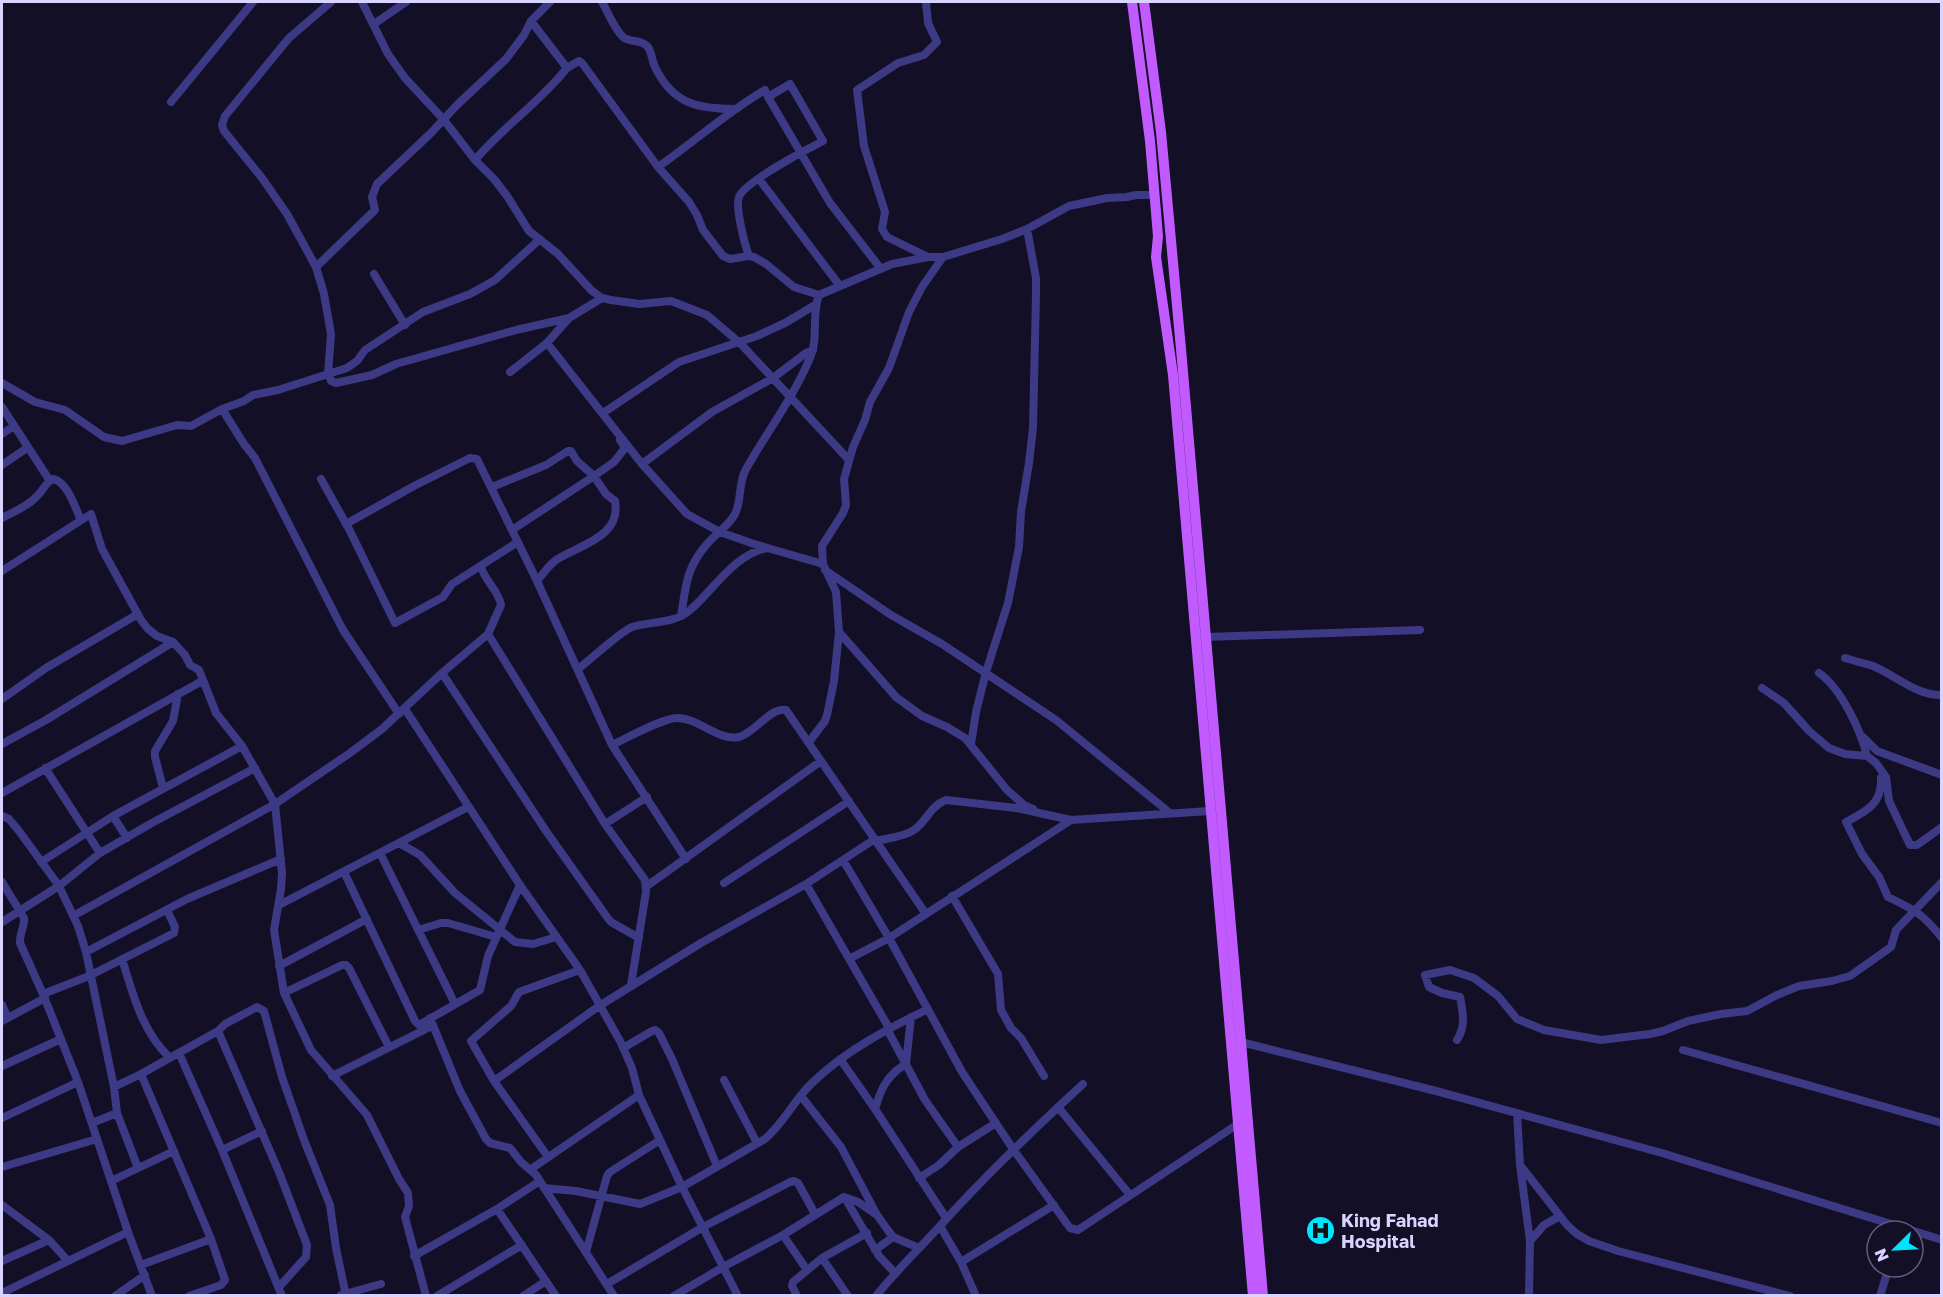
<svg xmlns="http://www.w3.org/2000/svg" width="1943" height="1297" viewBox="0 0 1943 1297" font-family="'Golos Text',sans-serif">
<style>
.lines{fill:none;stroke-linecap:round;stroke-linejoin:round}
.minor{stroke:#3d3a85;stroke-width:8}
.major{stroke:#c25bff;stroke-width:10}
.labels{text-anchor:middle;stroke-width:5;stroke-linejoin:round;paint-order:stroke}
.poi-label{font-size:18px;font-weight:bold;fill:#d9d4ff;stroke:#130f26;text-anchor:start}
</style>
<rect width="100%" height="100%" fill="#130f26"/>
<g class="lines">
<path class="minor" d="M331,2L289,38L225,116L222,125L224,131L262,178L287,214L316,267L324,294L331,334L328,374L331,381L336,383L372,375L396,364L516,330L569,318
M362,2L388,54L405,78L444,120L475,160L494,179L507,196L529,231L558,254L592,291L602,298L611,300L639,304L671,301L707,315L740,343L849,460
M602,2C608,12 614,29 623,37C630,43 642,39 648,47C652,53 652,62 656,69C674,105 700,109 736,109
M926,2L928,23L937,42L924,55L898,63L857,90L864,146L885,212L882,229L887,237L928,257
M374,24L406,2
M567,68L579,61L582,63L658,167L689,202L697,215L703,230L723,256L730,259L749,256L754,257L766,264L794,287L819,295L892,264L928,257H943L1002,239L1027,229L1069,206L1107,198L1127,197L1136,195H1154
M768,97L830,203L881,269
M171,102L253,2
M475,160C503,127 540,102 567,68L531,21
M658,167C694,142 727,112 765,90L768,97L790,84L823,141C807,149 743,183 739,197C735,208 745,245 749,256
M759,179L840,286
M316,267L375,210L372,197L377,184L431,133L457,105L506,59L524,35L531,21L550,2
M374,274L405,325
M547,343L642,464L687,514L720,532L754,544L823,564
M510,372L547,343L569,318L602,298
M2,383L35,402L65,410L104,437L122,441L177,425L191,426L222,409L244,444L255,458L343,630L399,714
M2,407L50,481
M222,409L244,401L253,395L278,390L347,368L357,361L365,350L423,312L470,294L495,280L540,239
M603,413L679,362L757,336L785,323L815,305
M2,434L14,426
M642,464L712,412L773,378L806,353L813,350
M2,465L27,448
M321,479L350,531L395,623L443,597L452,584L518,542
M492,487L546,465L568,451H571L577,461L594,476L614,462L625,448L620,440
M2,518C13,512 27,507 36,497C43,491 45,483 53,479C68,482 75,508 81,520
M346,524L414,486L470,458L477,459L537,581L612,745L686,859
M512,530L594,476L606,494L615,501C622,537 579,545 556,560C549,565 543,574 537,581
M825,570L891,615L942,644L1056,720L1170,813
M2,571L91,514L102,549L141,620L148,629L157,636L173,642L185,655L190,665L199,670L216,713L242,746L275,804L282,873L281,889L274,930L284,993L311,1050L367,1115L399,1179L408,1193L409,1206L405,1217L426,1296
M681,616C686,586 686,568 707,544C716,533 728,527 735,514C742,500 738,483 746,469C767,432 793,398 810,358C819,338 811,316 819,295
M839,632L896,697L922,716L947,727L965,738L1007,790L1024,805L1033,809
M488,634L605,824L645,880L646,892L631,985
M1206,637L1420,630
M1845,658C1854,661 1864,663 1873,666C1895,675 1917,696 1942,695
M578,669C589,661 621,631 632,627C651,621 673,624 689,611C713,591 733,555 767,548
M442,673L546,831L607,917L611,922L639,938
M1819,673C1841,688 1861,731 1867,756
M1762,688L1784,703L1809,731L1829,748L1845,754L1867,756L1876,763L1886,777L1889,801L1910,845H1917L1942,827
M2,699L46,668L138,614
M405,709L520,885L580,970L620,1041L632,1068L639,1095L682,1187L738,1296
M1863,737L1877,751L1942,775
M809,742L825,721L827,715L834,681L839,632L836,592L823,564L822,546L843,513L846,505L844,479L853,447L865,420L870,402L889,368L909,312L922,287L943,257
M2,744L46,720L173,642
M971,744L976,712L986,672L1008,603L1019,547L1021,512L1029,463L1033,428L1036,295V278L1027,229
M612,745C627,738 663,718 677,718C699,718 717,741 739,737C755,733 770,707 786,710L926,914
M45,768L100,853
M1881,778C1882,804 1867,811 1846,822L1862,854L1879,877L1888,897C1915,910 1923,914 1942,938
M163,788L155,757V751L173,721L178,694
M2,793L202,681
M2,816L9,819L19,831L59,886L78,926L86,952L114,1087L117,1113L138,1168
M113,816L127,838
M605,824L647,797
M876,841C888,838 904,837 914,830C927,821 930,806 946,800L1016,808L1071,820L1210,811
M399,843L420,855L455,893L515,942L533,944L556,937
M380,853L455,1004
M843,860L889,938L962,1072L1013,1149L1070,1228L1078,1230L1238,1124
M41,862L113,816L242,746
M344,872L415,1021L419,1025L480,990L488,956L520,885
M2,882L24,918C25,927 19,934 20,943L43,994L78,1082L128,1232L152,1296
M724,883L849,801
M806,884L889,1028
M647,886L821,761
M952,896L998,974L1001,1010L1011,1028L1021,1038L1044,1076
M279,905L468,807
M73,916L275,804L350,753L382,729L442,673L488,634L501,605C499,591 485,581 481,567
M2,922L59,886L100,853L150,824L255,768
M418,930L441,923H448L496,937
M86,952L187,899L281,859
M122,959C133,994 142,1032 170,1058
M849,959L889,938L1071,820
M279,966L367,919
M284,993L342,965H346L349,968L389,1047
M43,994L89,976L174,933L175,927L167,910
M2,1005L8,1018
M430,1018L460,1091L486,1139L490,1143L510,1148L521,1162L536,1175L614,1296
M2,1021L45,998
M887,1029L925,1100L958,1147
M218,1031L279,1172L307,1245L306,1257L279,1287
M1457,1040C1466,1026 1463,1013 1460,997L1442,993L1429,987L1425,975L1450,970L1474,978L1498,996L1517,1019L1544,1030L1601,1040L1650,1034L1663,1031L1688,1021L1721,1014L1747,1011L1777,995L1799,986L1832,981L1850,976L1891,947L1896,930L1942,882
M1237,1041L1436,1091L1662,1153L1942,1240
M623,1048L652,1031L655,1030L659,1033L672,1059L717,1166
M1683,1050L1942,1123
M179,1053L222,1150L282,1296
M840,1059L875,1109L946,1218
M2,1066L61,1039
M141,1074L211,1239L225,1280L221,1285L189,1296
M332,1076L432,1026
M724,1080L757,1143
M494,1081L599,1006L701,943L806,884L875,839
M114,1087L141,1074L218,1031L225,1024L257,1007L264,1011L282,1077L304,1140L330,1205L336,1248L346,1296
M801,1096L841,1147L877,1215L887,1229L893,1237L919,1248
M1058,1107L1130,1195
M875,1109C879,1096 883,1083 894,1073C897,1069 902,1067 906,1064L911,1017
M1517,1113L1520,1165L1530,1241L1529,1296
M2,1118L78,1082
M92,1123L117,1113
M222,1150L262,1131
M548,1157L494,1081L471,1041L511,1006L519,992L580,970
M1520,1165L1567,1225L1577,1234L1589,1241L1618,1251L1790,1296
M2,1167L97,1139
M531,1169L639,1095
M919,1178L939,1165L958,1147L996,1123
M111,1181L174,1151
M544,1188L576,1191L640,1204L682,1187L765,1139C784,1123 794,1100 812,1083C845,1051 887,1029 928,1009
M845,1198L879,1256L895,1273
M2,1205L49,1240L68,1261
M497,1209L556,1296
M940,1226L961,1262L976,1296
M783,1235L807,1270
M1530,1241L1544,1225L1560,1216
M875,1250L893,1237
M586,1252L607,1176L610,1172L660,1140
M414,1256L497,1209L540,1181
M822,1258L848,1296
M2,1261L49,1240
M961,1262L1054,1205
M141,1265L211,1239
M607,1284L703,1227L790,1182L794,1181L798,1183L815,1214
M2,1293L128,1232
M341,1295L381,1284
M115,1296L145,1275
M437,1296L522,1245
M523,1296L546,1281
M674,1296L723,1267L783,1235L844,1197L858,1202L877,1215
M797,1296L792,1286L793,1282L822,1258L867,1233
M876,1296C896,1271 918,1250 939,1227C984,1177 1033,1130 1083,1084
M1880,1296L1889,1267"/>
<path class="major" d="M1132,2L1150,141L1158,236L1156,257L1173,375L1253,1296
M1144,2L1161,132L1181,349L1263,1296"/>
</g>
<defs>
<symbol id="hospital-disc" viewBox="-11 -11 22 22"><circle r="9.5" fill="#00e5ff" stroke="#130f26"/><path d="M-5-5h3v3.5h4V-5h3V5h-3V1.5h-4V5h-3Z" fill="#111"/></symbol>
</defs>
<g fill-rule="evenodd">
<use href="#hospital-disc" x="1304" y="1214" width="33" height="33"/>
</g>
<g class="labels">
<g class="poi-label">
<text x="1341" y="1227">King Fahad<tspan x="1341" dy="21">Hospital</tspan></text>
</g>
</g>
<rect width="1943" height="1297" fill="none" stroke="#d9d4ff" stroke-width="6"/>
<g transform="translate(1895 1249) rotate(246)"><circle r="28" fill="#130f26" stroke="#625e7d" stroke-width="1.5"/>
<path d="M0-4.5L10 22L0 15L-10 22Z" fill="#00e5ff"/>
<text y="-9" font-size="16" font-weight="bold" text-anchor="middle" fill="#d9d4ff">N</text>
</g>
</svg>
